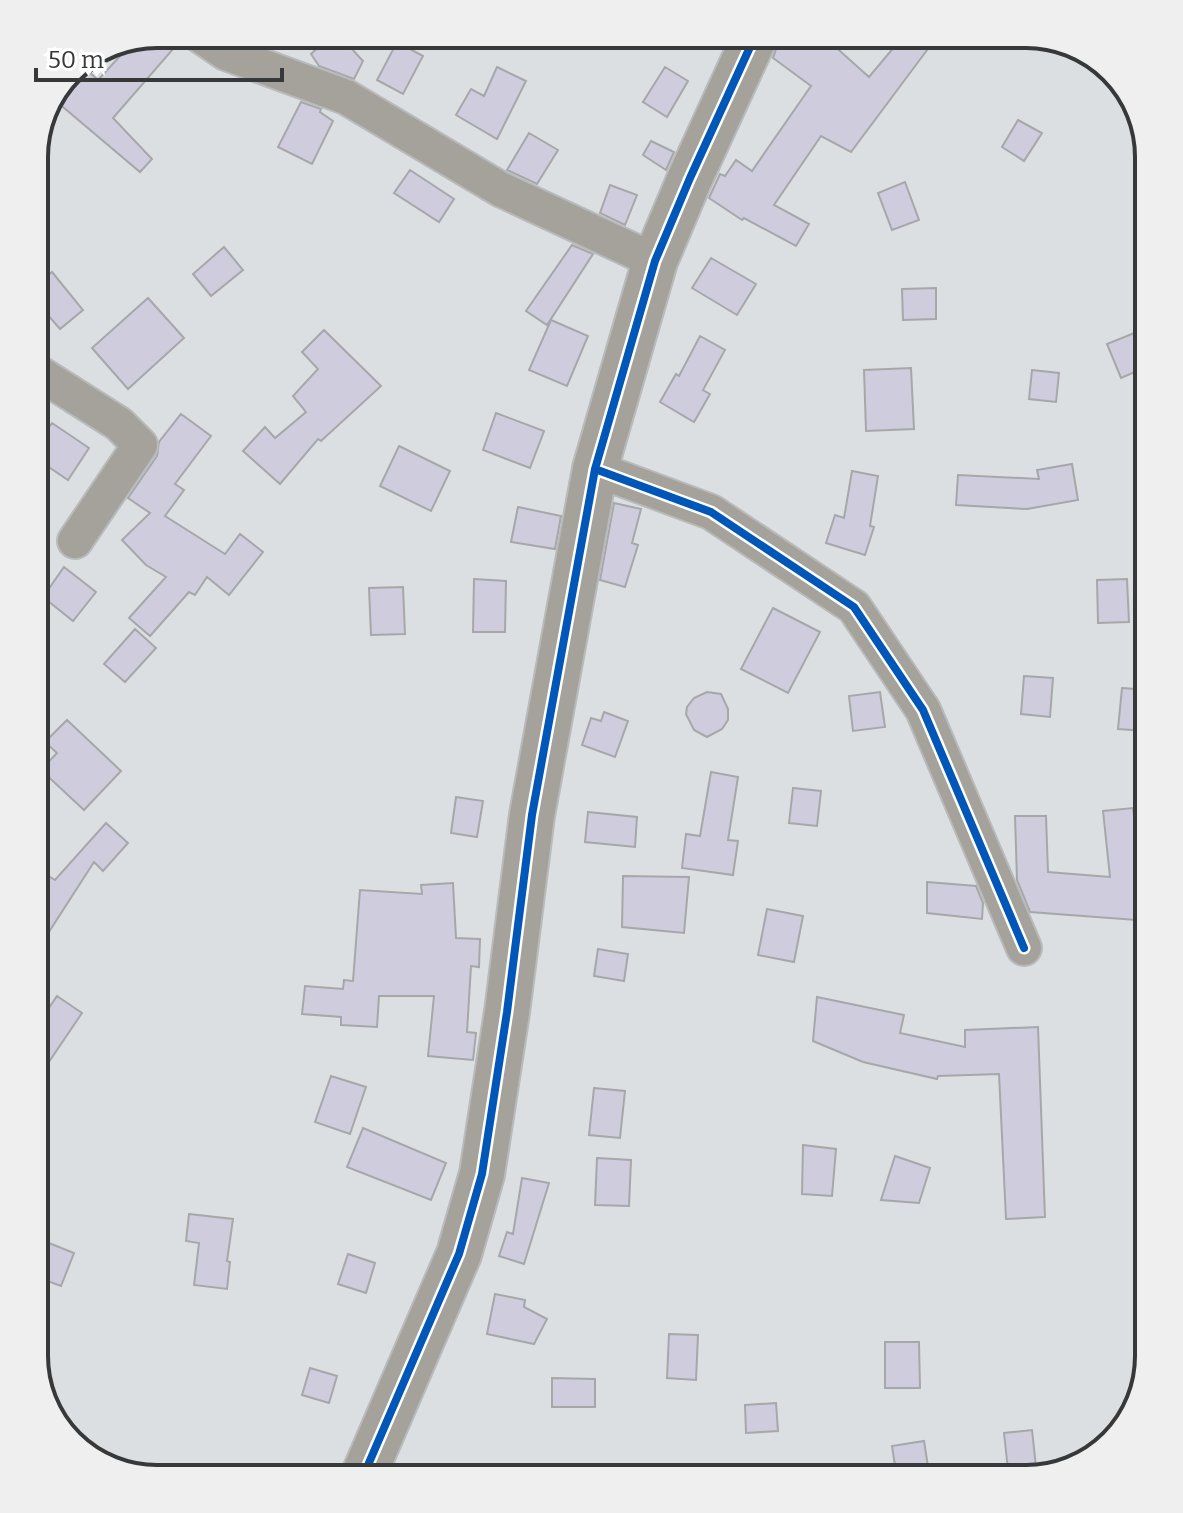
<svg xmlns="http://www.w3.org/2000/svg" width="1183" height="1513" viewBox="0 0 1183 1513" font-family="Bitter,serif">
<style>
.building{fill:#cfccde;stroke:#a6a7a9;stroke-width:2}
.lines{fill:none;stroke-linecap:round;stroke-linejoin:round}
.minor-casing{stroke:#b8babb;stroke-width:38}
.tertiary-casing{stroke:#b8babb;stroke-width:48}
.minor{stroke:#a5a29b;stroke-width:34}
.tertiary{stroke:#a5a29b;stroke-width:44}
.cycleway-casing{stroke:#fff;stroke-width:13}
.cycleway{stroke:#0057b8;stroke-width:8}
.rim{fill:none;stroke:#363839;stroke-width:4}
</style>
<rect width="100%" height="100%" fill="#dcdfe1"/>
<path class="building" d="M157,34H178L180,41L113,118L152,159L140,172L57,102L75,65L79,63L98,80L131,44Z
M333,34H338L363,61L354,79L319,66L311,54Z
M781,34H821L869,77L905,34H939L851,152L821,136L774,205L809,224L796,246L744,218L742,220L709,198L720,174L725,176L736,160L752,171L811,86L773,58Z
M397,42L423,56L403,94L377,80Z
M497,67L526,81L497,139L456,115L471,89L484,96Z
M665,67L688,81L667,117L643,102Z
M301,102L321,109L320,112L333,121L312,164L278,147Z
M1018,120L1042,133L1024,161L1002,147Z
M529,133L558,150L537,184L507,170Z
M651,141L674,152L666,170L643,155Z
M410,170L454,199L439,222L394,193Z
M905,182L919,220L892,230L878,193Z
M610,185L637,195L625,225L600,213Z
M572,245L593,254L547,325L526,311Z
M224,247L243,270L211,296L193,274Z
M711,258L756,284L737,315L692,288Z
M52,272L83,310L60,329L34,299V287Z
M936,288V319L903,320L902,289Z
M148,298L184,338L128,389L92,348Z
M551,320L588,336L567,386L529,370Z
M1149,327V366L1121,378L1107,344Z
M324,330L381,386L321,441L318,439L280,484L243,451L265,427L275,438L306,412L293,396L318,369L302,352Z
M700,336L725,350L703,390L710,394L694,422L660,402L676,374L679,376Z
M911,368L914,429L866,431L864,370Z
M1032,370L1059,373L1056,402L1029,399Z
M496,413L544,431L530,468L483,450Z
M181,414L211,436L175,484L184,490L165,516L225,554L240,534L263,552L229,595L207,577L195,595L189,592L150,636L129,618L166,577L146,565L122,540L150,513L128,498L157,456L159,442Z
M52,423L89,448L68,480L34,457V448Z
M399,446L450,471L431,511L380,486Z
M1072,464L1078,500L1027,509L956,505L958,475L1039,479L1037,470Z
M852,471L878,476L870,526L874,527L865,555L826,543L835,515L844,518Z
M614,503L641,509L632,543L638,545L625,587L600,580Z
M518,507L561,516L555,549L511,542Z
M64,567L96,592L73,621L43,597Z
M474,579L506,581L505,632H473Z
M1127,579L1129,622L1098,623L1097,580Z
M403,587L405,634L371,635L369,588Z
M773,608L820,632L788,693L741,669Z
M135,629L156,648L125,682L104,664Z
M1024,676L1053,678L1050,717L1021,714Z
M1122,688L1149,690L1146,731L1118,729Z
M707,692L721,694L728,709V720L722,729L707,737L694,730L686,714L687,707L694,698Z
M880,692L885,727L853,731L849,696Z
M604,712L628,721L615,757L582,745L591,718L601,721Z
M67,720L121,771L84,810L41,770L57,753L45,742Z
M711,772L738,777L728,840L738,841L733,875L682,868L686,834L700,836Z
M793,788L821,791L817,826L789,823Z
M456,797L483,801L477,837L451,833Z
M1133,808L1142,879L1149,880V921L1030,912L1017,880L1015,816H1046L1048,872L1110,877L1103,811Z
M588,812L637,817L635,847L585,842Z
M106,823L128,843L103,871L94,862L34,955V867L55,880Z
M623,876L689,877L684,933L622,927Z
M927,882L976,886L983,903L982,919L927,913Z
M453,883L456,938L480,939L479,967L471,966L467,1032L476,1033L473,1060L428,1056L434,996H379L377,1027L341,1025V1017L302,1014L305,986L343,989L344,980L353,981L360,890L422,894L421,885Z
M767,909L803,916L794,962L758,955Z
M598,949L628,954L624,981L594,976Z
M57,996L82,1013L34,1084V1030Z
M817,997L904,1015L900,1033L965,1047V1030L1038,1027L1045,1217L1006,1219L999,1074L938,1076L937,1079L863,1062L813,1041Z
M331,1076L366,1087L350,1134L315,1122Z
M594,1088L625,1091L620,1138L589,1135Z
M363,1128L446,1163L431,1200L347,1167Z
M803,1145L836,1149L832,1196L802,1194Z
M895,1156L930,1168L919,1203L881,1200Z
M597,1158L631,1160L629,1206L595,1205Z
M522,1178L549,1183L524,1264L499,1256L507,1232L513,1234Z
M189,1214L233,1219L227,1261L230,1262L227,1289L194,1285L199,1243L186,1241Z
M34,1237L74,1253L61,1286L34,1276Z
M348,1254L375,1263L366,1293L338,1284Z
M495,1294L525,1300L524,1307L547,1319L534,1344L487,1334Z
M669,1334L698,1335L696,1380L667,1378Z
M885,1342H919L920,1388H885Z
M310,1368L337,1376L329,1403L302,1395Z
M552,1378L595,1379V1407H552Z
M776,1403L778,1431L746,1433L745,1405Z
M1032,1430L1037,1476L1009,1479L1004,1433Z
M924,1441L930,1479H897L892,1446Z"/>
<g class="lines">
<defs>
<path id="minor" d="M198,34L226,53L346,97L500,189L655,261
M34,370L119,424L140,445L75,541
M595,469L711,512L854,607L923,710L1024,948"/>
<path id="tertiary" d="M362,1479L459,1254L482,1174L507,1012L532,815L595,469L655,261L690,178L756,34"/>
</defs>
<use href="#minor" class="minor-casing"/>
<use href="#tertiary" class="tertiary-casing"/>
<use href="#minor" class="minor"/>
<use href="#tertiary" class="tertiary"/>
<defs>
<path id="cycleway" d="M595,469L711,512L854,607L923,710L1024,948
M362,1479L459,1254L482,1174L507,1012L532,815L595,469L655,261L690,178L756,34"/>
</defs>
<use href="#cycleway" class="cycleway-casing"/>
<use href="#cycleway" class="cycleway"/>
</g>
<path d="M0 0H1183V1513H0ZM157 48H1026A109 109 0 0 1 1135 157V1356A109 109 0 0 1 1026 1465H157A109 109 0 0 1 48 1356V157A109 109 0 0 1 157 48Z" fill="#efefef" fill-rule="evenodd"/>
<path class="rim" d="M157 48H1026A109 109 0 0 1 1135 157V1356A109 109 0 0 1 1026 1465H157A109 109 0 0 1 48 1356V157A109 109 0 0 1 157 48Z"/>
<path d="M36 68v12h246v-12" fill="none" stroke="#363839" stroke-width="4"/>
<text x="48" y="68" font-size="24" fill="#363839" stroke="#ffffff" stroke-width="6" paint-order="stroke">50 m</text>
</svg>
